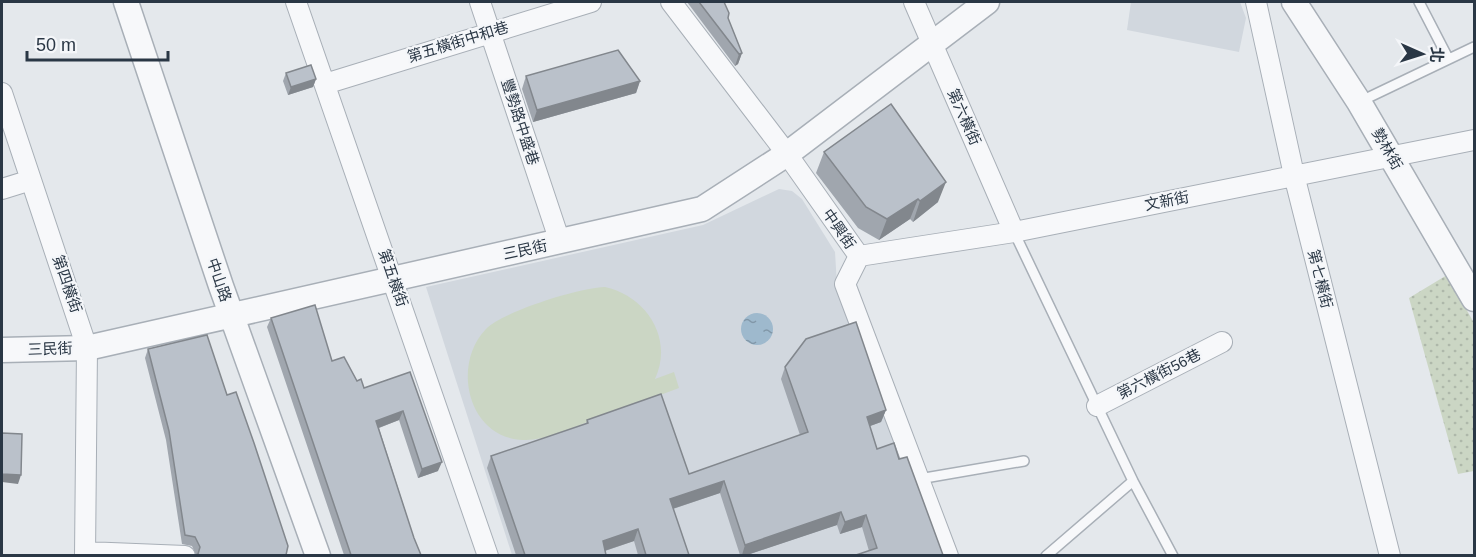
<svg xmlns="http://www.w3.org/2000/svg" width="1476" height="557" viewBox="0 0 1476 557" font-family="Arial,'Noto Sans TC',sans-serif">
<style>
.built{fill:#d1d7de}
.green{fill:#cbd6c4}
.park{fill:url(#park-dots)}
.water{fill:url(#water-ripples)}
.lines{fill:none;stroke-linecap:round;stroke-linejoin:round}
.service-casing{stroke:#a8afb7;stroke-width:12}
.minor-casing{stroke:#a8afb7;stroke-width:22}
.tertiary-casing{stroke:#a8afb7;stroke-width:27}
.service{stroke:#f7f8fa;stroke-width:9}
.minor{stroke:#f7f8fa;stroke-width:20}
.tertiary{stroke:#f7f8fa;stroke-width:24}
.wall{fill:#a0a6ae}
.shaded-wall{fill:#82878d}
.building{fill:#bac1ca;stroke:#82878d;stroke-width:1.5}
.labels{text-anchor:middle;stroke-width:4.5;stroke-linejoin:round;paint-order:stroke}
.street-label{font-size:15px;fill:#2a3745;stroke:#f4f6f9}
</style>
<defs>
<pattern id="park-dots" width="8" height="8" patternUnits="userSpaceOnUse" patternTransform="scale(1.5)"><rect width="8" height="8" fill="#cbd6c4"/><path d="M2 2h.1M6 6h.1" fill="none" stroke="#aeb8aa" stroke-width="1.8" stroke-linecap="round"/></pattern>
<pattern id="water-ripples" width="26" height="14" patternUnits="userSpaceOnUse" patternTransform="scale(1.5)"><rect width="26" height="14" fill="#9eb9cd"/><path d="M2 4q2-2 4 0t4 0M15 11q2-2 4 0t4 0" fill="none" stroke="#8197a8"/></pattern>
</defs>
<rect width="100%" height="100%" fill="#e4e8ec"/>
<path class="built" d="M1131,2H1240L1246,18L1239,52L1127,30Z
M779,189L792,191L802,199L835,252L837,285L942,555H512L426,287L703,225Z"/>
<path class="green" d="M605,287C646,296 674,338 655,379L674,372L679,388C648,400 616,411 585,423C566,430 544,441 523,440C468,438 451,365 486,329C502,312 581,287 605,287Z"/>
<path class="park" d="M1447,275L1474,323V471L1458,474L1409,298Z"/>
<path class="water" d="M741 329a16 16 0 1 1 32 0a16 16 0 1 1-32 0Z"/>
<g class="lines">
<defs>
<path id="service" d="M1419,2L1448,58
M1359,102L1474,47
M1014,232L1133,481L1173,556
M919,479L1024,461
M1046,556L1133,481"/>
<path id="minor" d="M296,2L488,556
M480,2L560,242
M671,2L787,154L859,256L845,284L948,556
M914,2L1014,232
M1256,2L1294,175L1390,556
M325,84L591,2
M2,93L87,348L85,556
M2,189L31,180
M859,256L1014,232L1474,140
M1097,406L1222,342
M86,552L185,556"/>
<path id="tertiary" d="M126,2L221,286L318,556
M1294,2L1359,102L1474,299
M2,350L87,348L702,209L787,154L987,2"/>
</defs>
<use href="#service" class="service-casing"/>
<use href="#minor" class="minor-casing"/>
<use href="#tertiary" class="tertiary-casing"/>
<use href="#service" class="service"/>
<use href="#minor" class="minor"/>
<use href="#tertiary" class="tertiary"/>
</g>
<path class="wall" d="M687,2H724L728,18L742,53L738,64L735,66Z
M286,73L316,79L313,87L288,95L283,81Z
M526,76L640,81L636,93L533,122L522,89Z
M824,152L938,202L913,222L910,219L879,240L858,228L816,173Z
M271,318L332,361L357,381L364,388L410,372L438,471L418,478L399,420L379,428L414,538L421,555H344L267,327Z
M148,349L227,395L288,546L196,555L192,546L182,544L166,440L145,358Z
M785,367L886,410L881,422L870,426L877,449L899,459L943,555L869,551L862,527L840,534L837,525L747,555H740L720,493L673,509L689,555H638L634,541L605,551V555H516L487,468L491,456L586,424L587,420L689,474L800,435L781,379Z"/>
<path class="shaded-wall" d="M742,53L738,64L735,66L739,54Z
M316,79L313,87L288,95L291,87Z
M640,81L636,93L533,122L537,110Z
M946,182L938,202L913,222L920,201Z
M918,199L910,219L879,240L887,219Z
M886,410L881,422L862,429L867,417Z
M403,411L399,420L373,430L376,421Z
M442,462L438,471L418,478L422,469Z
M2,474L21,475L18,484L2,482Z
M724,481L720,493L666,511L670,499Z
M841,512L837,525L747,555H742L745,545Z
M866,515L862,527L840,534L845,522Z
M638,529L634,541L598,553L603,541Z"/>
<path class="building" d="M699,2H724L729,13L728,18L742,53L739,54Z
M618,50L640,81L537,110L526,76Z
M311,65L316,79L291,87L286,73Z
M891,104L946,182L920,201L918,199L887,219L866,207L824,152Z
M315,305L332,361L344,357L357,381L361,379L364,388L410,372L442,462L422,469L403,411L376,421L414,538L421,555H351L271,318Z
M856,322L886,410L867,417L877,449L894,443L899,459L907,457L943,555H856L877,548L866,515L845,522L841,512L745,545L724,481L670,499L689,555H646L638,529L603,541L606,555H525L491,456L588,423L587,420L661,394L689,474L808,432L785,367L806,339Z
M207,335L227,395L236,392L254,443L288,546L286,555H196L198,554L200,547L195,537L185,535L169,431L148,349Z
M2,433L22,434L21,475L2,474Z"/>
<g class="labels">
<g class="street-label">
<text transform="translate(458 42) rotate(-17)" y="5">第五橫街中和巷</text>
<text transform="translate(964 117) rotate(66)" y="5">第六橫街</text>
<text transform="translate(520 122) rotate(72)" y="5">豐勢路中盛巷</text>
<text transform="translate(1387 149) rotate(60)" y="5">勢林街</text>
<text transform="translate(1167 201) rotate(-11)" y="5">文新街</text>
<text transform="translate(839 229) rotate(55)" y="5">中興街</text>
<text transform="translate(525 250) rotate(-12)" y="5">三民街</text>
<text transform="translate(393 278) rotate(71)" y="5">第五橫街</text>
<text transform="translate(1320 279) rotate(76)" y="5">第七橫街</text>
<text transform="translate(219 280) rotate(71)" y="5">中山路</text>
<text transform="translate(67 284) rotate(71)" y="5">第四橫街</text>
<text transform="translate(50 349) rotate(-2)" y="5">三民街</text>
<text transform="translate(1159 374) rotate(-27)" y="5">第六橫街56巷</text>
</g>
</g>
<rect width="1476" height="557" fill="none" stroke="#2a3745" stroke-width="6"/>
<g transform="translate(1422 54) rotate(93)" stroke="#f4f6f9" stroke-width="4.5" paint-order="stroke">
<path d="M0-4.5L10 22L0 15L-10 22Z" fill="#2a3745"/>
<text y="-9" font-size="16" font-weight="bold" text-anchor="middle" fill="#2a3745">北</text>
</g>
<path d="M27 51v9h141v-9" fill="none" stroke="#2a3745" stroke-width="3"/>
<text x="36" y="51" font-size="18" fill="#2a3745" stroke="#f4f6f9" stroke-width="4.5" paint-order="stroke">50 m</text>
</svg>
